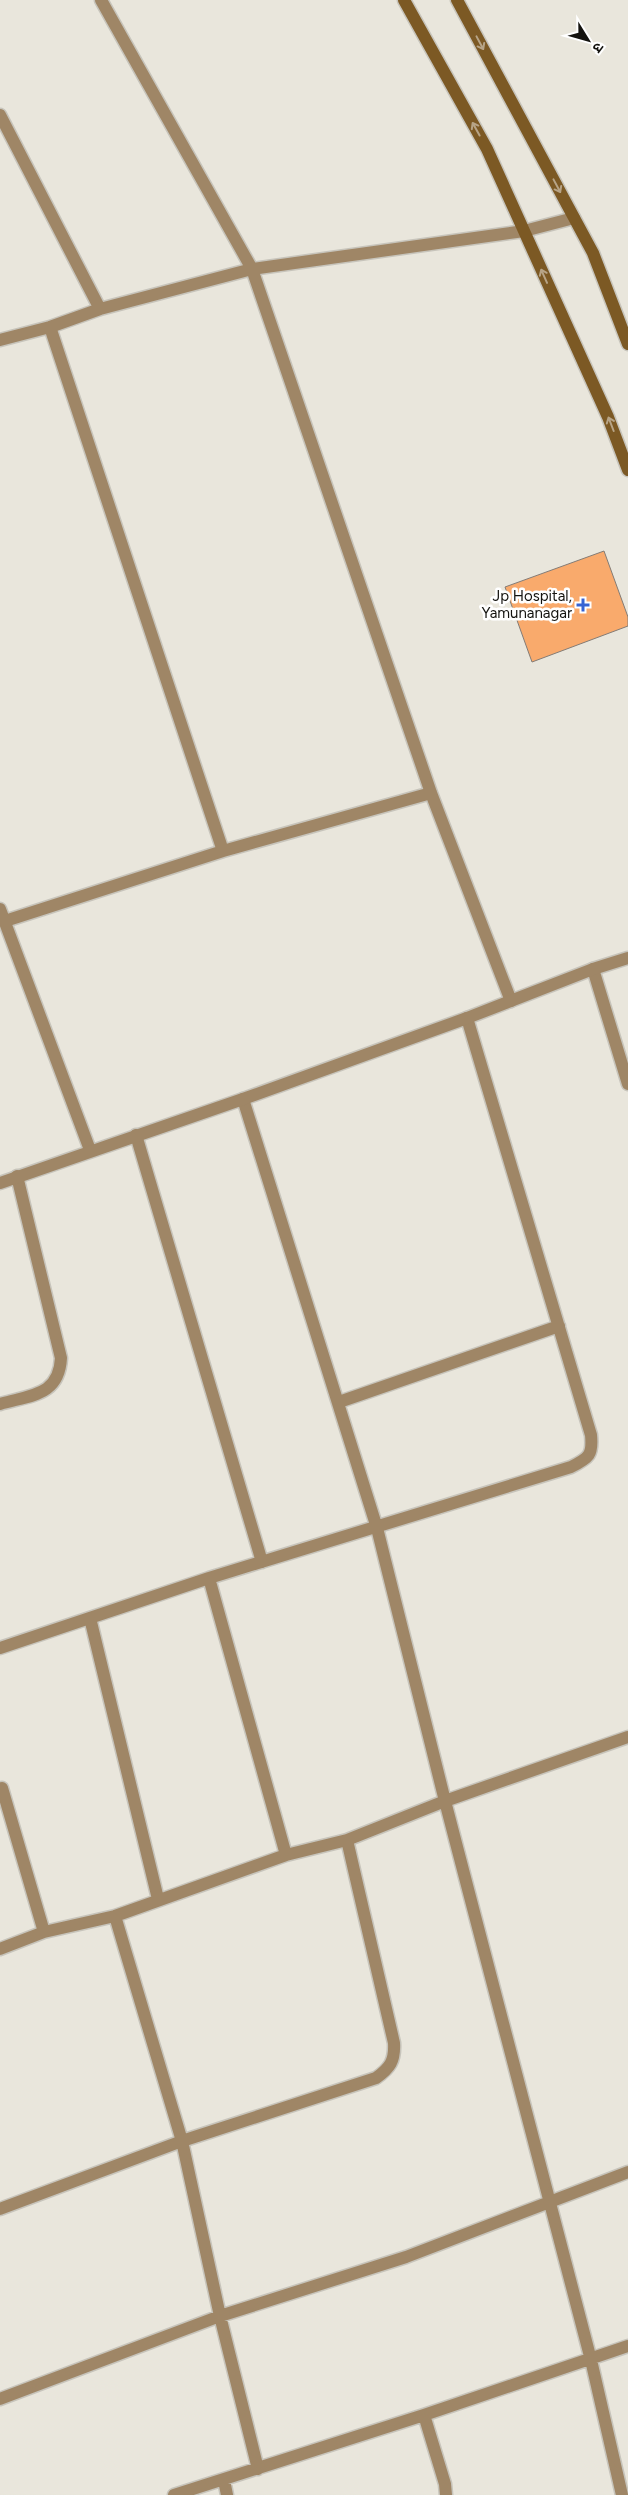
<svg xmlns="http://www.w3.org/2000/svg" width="628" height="2495" viewBox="0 0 628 2495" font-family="Figtree,'Noto Sans Devanagari',sans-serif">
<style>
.building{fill:#f9aa6c;stroke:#837b75}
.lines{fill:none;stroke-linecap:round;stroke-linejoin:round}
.minor-casing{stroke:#c7c4bb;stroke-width:15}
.tertiary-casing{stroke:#c7c4bb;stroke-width:15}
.secondary-casing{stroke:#c7c4bb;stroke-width:15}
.minor{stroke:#9f8666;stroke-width:12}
.tertiary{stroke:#9f8666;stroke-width:12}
.secondary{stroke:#7c5924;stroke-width:12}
.oneway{stroke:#b7a487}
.poi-dot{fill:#3663d3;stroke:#fff;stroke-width:2}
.labels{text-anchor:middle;stroke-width:5;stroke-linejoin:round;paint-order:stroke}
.poi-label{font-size:15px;fill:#14130f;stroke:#fff;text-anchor:end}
</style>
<rect width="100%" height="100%" fill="#e9e6dc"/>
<path class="building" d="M604,551L628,617V626L532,662L505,587Z"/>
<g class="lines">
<defs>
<path id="minor" d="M101,0L252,269L431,793L511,1001
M0,115L100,309
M50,327L223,851
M0,340L50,327L100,309L252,269L524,231L574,218
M0,909L90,1150
M5,921L223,851L431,793
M593,969L628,1084
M243,1099L377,1528L445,1801L591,2360L622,2495
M136,1135L262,1562
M339,1402L559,1326
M0,1404C31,1395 59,1396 61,1358L17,1176
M209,1578L286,1855
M90,1618L158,1899
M0,1648L209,1578L571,1467C589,1458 593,1455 591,1435L467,1018
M2,1788L44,1932
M115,1916L182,2141L220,2316L258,2469
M0,1949L44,1932L115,1916L286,1855L347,1840L445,1801L628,1737
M0,2209L182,2141L376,2078C390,2068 395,2061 394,2043L347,1840
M0,2399L220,2316L406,2257L628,2172
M424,2415L445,2484L446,2495
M224,2480L227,2495
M174,2495L424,2415L628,2346"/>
<path id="tertiary" d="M0,1183L243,1099L467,1018L593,969L628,958"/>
<path id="secondary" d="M404,0L487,149L608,417L628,470
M457,0L593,253L628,344"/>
</defs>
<use href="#minor" class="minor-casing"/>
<use href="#tertiary" class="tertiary-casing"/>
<use href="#secondary" class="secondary-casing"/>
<use href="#minor" class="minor"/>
<use href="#tertiary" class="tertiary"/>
<use href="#secondary" class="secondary"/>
</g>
<defs><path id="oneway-shaft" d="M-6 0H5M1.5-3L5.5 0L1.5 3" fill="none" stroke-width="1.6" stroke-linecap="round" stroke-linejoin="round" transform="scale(1.25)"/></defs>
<g class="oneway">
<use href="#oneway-shaft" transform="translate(480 43) rotate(62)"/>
<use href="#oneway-shaft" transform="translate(476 129) rotate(-119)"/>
<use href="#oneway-shaft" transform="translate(557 186) rotate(62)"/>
<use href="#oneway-shaft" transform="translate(544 276) rotate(-114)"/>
<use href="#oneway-shaft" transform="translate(611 424) rotate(-111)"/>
</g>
<path class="poi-dot" d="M580.5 597.5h5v5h5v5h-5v5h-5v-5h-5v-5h5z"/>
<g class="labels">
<g class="poi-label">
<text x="572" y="601">Jp Hospital,<tspan x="572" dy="17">Yamunanagar</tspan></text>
</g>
</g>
<g transform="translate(588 40) rotate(127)" stroke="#ffffff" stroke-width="4" paint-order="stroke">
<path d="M0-4L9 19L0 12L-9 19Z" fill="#14130f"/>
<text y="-8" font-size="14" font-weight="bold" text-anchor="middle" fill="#14130f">उ</text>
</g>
</svg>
